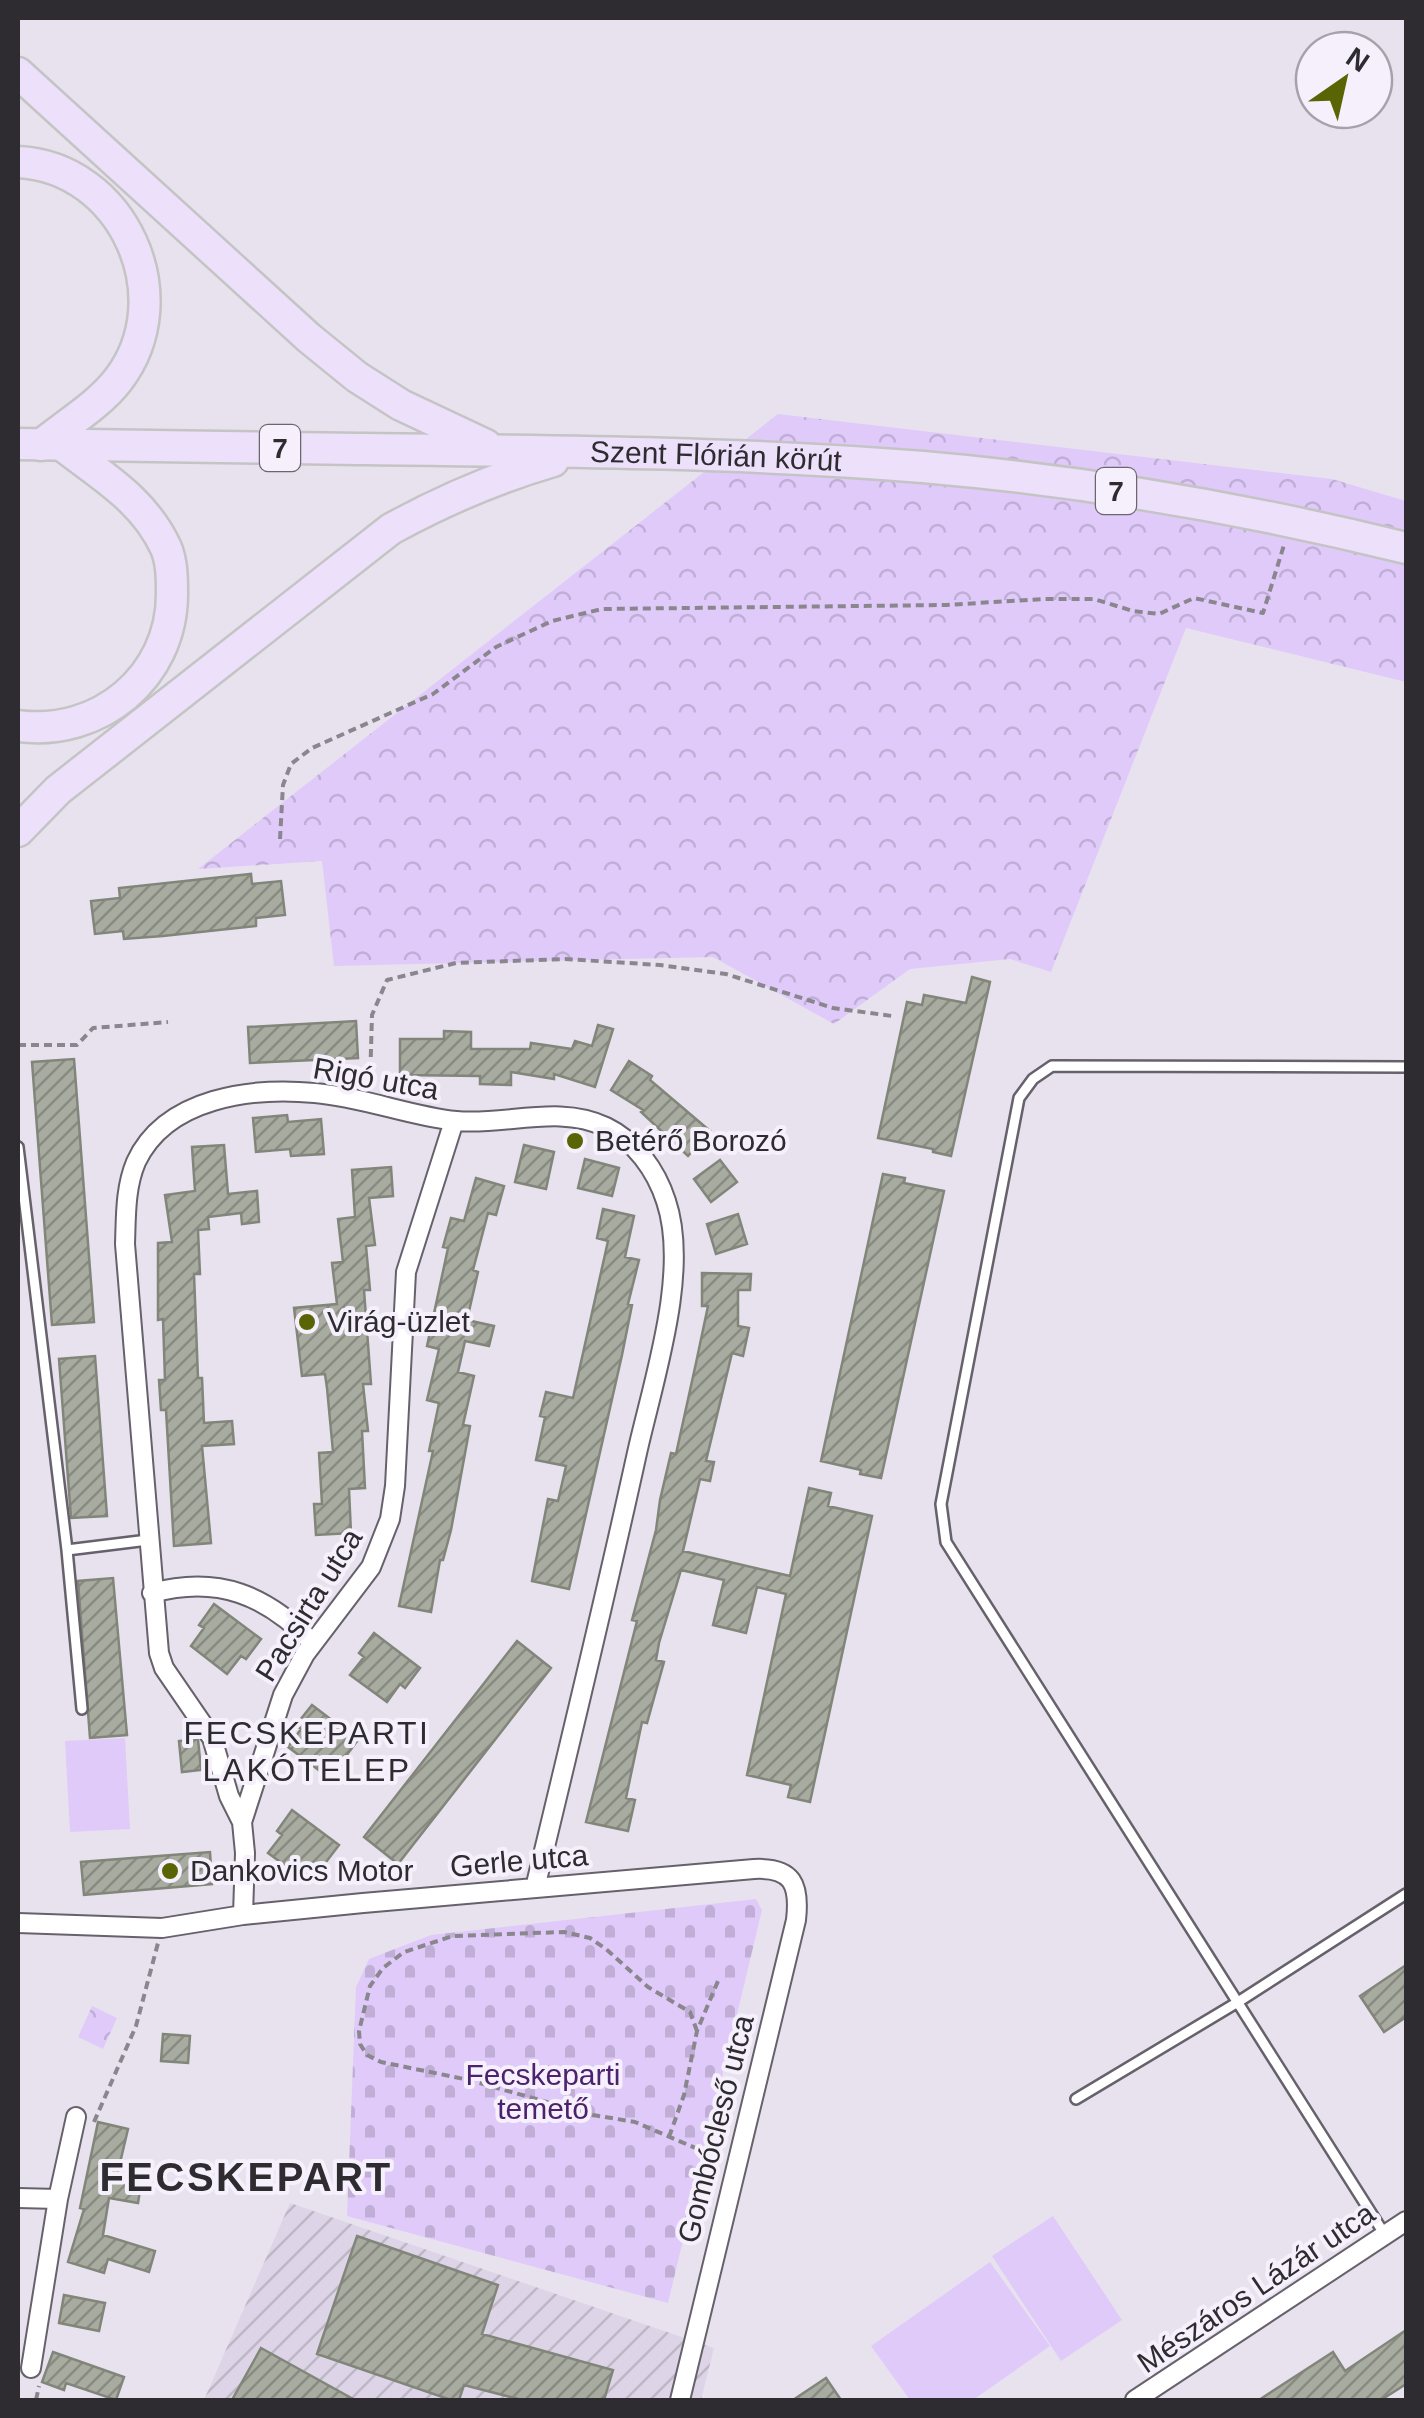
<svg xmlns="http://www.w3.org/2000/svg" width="1424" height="2418" viewBox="0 0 1424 2418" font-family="Arial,sans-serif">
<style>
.industrial{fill:url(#industrial-furrows)}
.forest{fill:url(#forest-crowns)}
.cemetery{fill:url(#cemetery-stones)}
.pitch{fill:#e0cafa}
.building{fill:url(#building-hatch);stroke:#82857a;stroke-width:2.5}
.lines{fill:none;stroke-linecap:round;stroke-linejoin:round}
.lane-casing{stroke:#66616b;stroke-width:14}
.street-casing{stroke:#66616b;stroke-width:22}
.primary-casing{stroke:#c4c4c5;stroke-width:35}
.path{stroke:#8a868e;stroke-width:4;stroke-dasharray:8 5;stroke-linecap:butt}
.lane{stroke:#fff;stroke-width:9}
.street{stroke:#fff;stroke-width:18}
.primary{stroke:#ede0fb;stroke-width:30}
.poi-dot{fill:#596405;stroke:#f5f0fb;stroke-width:4}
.labels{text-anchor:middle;stroke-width:8;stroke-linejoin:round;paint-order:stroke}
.shield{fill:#f5f0fb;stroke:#6a676d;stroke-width:2.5}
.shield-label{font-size:28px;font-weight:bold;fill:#2e2c30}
.street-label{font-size:30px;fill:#2e2c30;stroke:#f5f0fb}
.poi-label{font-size:30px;fill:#2e2c30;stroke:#f5f0fb;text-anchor:start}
.park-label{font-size:30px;fill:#4c226f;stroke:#f5f0fb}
.neighbourhood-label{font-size:32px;letter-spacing:2.5px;fill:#2e2c30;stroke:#f5f0fb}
.district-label{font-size:40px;font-weight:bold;letter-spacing:2.5px;fill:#2e2c30;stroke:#f5f0fb}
</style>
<defs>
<pattern id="industrial-furrows" width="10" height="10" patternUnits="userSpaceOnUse" patternTransform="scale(2.5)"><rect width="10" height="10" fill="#ddd5e7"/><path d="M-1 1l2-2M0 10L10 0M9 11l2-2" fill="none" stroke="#beb7c6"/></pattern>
<pattern id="forest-crowns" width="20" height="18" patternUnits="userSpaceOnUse" patternTransform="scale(2.5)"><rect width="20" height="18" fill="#e0cafa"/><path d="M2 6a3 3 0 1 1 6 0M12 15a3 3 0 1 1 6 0" fill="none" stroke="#c0aed7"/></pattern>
<pattern id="cemetery-stones" width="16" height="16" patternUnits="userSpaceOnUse" patternTransform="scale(2.5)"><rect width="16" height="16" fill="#e0cafa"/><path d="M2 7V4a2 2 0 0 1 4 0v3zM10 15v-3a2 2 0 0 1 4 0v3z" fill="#c0aed7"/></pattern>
<pattern id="building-hatch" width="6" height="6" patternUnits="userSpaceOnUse" patternTransform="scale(2.5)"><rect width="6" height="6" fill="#a8ab9f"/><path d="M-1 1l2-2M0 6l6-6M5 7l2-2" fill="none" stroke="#898b82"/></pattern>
</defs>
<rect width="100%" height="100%" fill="#e8e2ee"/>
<path class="industrial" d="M290,2203L714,2348L701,2400H204Z"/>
<path class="forest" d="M778,414L1332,479L1406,501V682L1186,628L1051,972L1010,959L910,969L834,1024L713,957L334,966L322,861L198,869Z
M92,2006L117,2018L103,2049L78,2037Z"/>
<path class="cemetery" d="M756,1899L762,1910L668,2303L347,2216L356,1987L369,1959L431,1935Z"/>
<path class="pitch" d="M125,1738L130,1829L70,1832L65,1741Z
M1053,2216L1122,2320L1061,2361L992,2256Z
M990,2262L1050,2346L973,2400H910L871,2346Z"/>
<path class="building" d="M251,874L252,884L281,881L285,915L256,918V926L163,936L124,939L123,931L95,934L91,901L120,898L119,888Z
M972,977L990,982L951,1156L933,1152V1149L878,1138L907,1002L922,1005L924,995L966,1003Z
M356,1021L358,1058L250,1063L248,1027Z
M598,1025L613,1029L595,1087L554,1074V1079L511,1072V1085L480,1084V1076L400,1075V1039H444V1031L471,1032V1049H530L531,1043L572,1049L575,1041L592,1046Z
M74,1059L94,1322L52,1325L32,1062Z
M629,1061L652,1076L650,1080L710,1131L688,1156L641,1112L643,1110L611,1090Z
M287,1115L288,1122L321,1119L324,1154L291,1156L290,1149L256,1152L253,1118Z
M224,1145L228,1194L257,1191L259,1222L242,1224L241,1213L208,1217L209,1229L198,1230L200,1274H194L198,1378H202L204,1423L232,1421L234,1444L202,1446L211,1543L174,1546L166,1410H161L159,1380H165L163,1319L158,1320V1243L172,1242L165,1195L195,1191L192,1147Z
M524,1145L554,1152L546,1189L515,1182Z
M585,1159L619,1168L612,1196L578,1188Z
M720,1160L737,1182L711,1202L694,1179Z
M391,1167L393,1196L369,1198L375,1245L366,1246L370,1290H364L371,1384H363L368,1431H362L365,1488L349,1489L351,1533L316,1535L314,1504H322L319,1453L333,1452L327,1388L325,1374L302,1376L294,1308L337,1304L332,1263L343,1262L338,1219L355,1217L352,1170Z
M883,1174L905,1178L904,1183L944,1191L881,1478L860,1474L861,1470L821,1461Z
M476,1178L504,1186L496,1215L488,1213L473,1270L478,1272L467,1320L494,1326L489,1346L465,1341L458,1372L474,1376L463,1425L470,1426L451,1530L443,1560H440L431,1612L399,1606L433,1451H429L439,1403L427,1400L439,1349L427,1346L448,1248L443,1247L451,1218L464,1221Z
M603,1209L634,1216L625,1257L639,1260L628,1304L632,1305L622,1355L569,1589L532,1581L548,1499L558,1501L566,1466L536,1460L545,1417L540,1416L546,1392L573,1398L608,1241L597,1238Z
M738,1214L747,1244L716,1254L707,1224Z
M702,1273L751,1274L750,1290H738V1326L749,1328L743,1356L732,1353L706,1461L714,1462L710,1481L700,1479L683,1551L790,1576L809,1488L831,1493L828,1506L872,1516L810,1802L788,1797L791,1785L747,1775L786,1594L757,1587L746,1633L713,1625L724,1580L681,1570L659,1643L656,1660L664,1662L647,1723L642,1722L626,1798L635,1800L628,1831L586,1822L637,1621L632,1620L656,1530L660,1500L671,1453L676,1454L696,1363L708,1306H702Z
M95,1356L107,1516L71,1518L59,1359Z
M113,1578L127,1735L90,1738L78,1581Z
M214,1604L261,1639L246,1659L241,1656L227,1674L191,1646L204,1628L199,1625Z
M374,1633L420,1668L405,1688L400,1684L387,1702L350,1675L364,1657L359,1653Z
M517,1641L551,1668L398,1864L364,1837Z
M312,1705L358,1740L343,1760L338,1756L324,1774L288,1747L301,1729L296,1725Z
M198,1739L201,1770L182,1772L179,1741Z
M292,1810L339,1845L323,1866L318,1862L305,1880L268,1853L282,1835L277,1831Z
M210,1852L212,1884L84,1895L81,1862Z
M1406,1965V2017L1384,2032L1360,1996Z
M163,2034L190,2036L188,2063L161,2061Z
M98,2122L128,2129L116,2180L141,2184L138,2203L109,2198L103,2235L155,2251L149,2272L108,2259L104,2273L68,2262L84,2209L80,2208Z
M357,2236L498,2285L482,2334L613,2370L604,2400H522L464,2385L459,2400H451L317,2354Z
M64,2295L105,2303L99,2331L59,2323Z
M1406,2330V2384L1381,2400H1259L1333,2352L1345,2371Z
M261,2348L355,2400H232Z
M53,2352L124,2377L116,2400L66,2383L64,2390L42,2382Z
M826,2378L841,2400H793Z"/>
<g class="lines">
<defs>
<path id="lane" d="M18,1147L67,1550L82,1709
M67,1550L148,1540
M1076,2099L1238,2002L1406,1894
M1385,2235L946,1542L941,1504L1019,1098L1033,1079L1052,1066L1406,1067"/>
<path id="street" d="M152,1593C218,1575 266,1595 313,1643
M242,1822L283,1695L305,1654L371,1567L390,1519L395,1486L406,1272L454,1121
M243,1915L245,1853L242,1822L229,1796L212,1738L164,1668L159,1653L125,1244C126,1217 125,1188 136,1162C166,1097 253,1087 315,1093C363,1097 409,1116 456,1121C505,1126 559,1104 606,1127C635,1141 656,1170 666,1201C690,1272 653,1381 637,1453C605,1599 570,1743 535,1888
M18,1923L162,1928L243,1915L363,1903L754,1869C793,1867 800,1885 796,1920L680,2400
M18,2198L58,2199
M31,2368L58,2199L76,2117
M1135,2400L1406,2221"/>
<g id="primary">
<path d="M18,73L309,338L357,377L401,405L486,445"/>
<path d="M18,162C123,167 182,297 118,380C99,405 65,425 41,445"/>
<path id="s1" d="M18,444C133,445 249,448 365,449C551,451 738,452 923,467C1086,481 1248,509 1406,548"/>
<path d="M18,726C99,737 172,677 172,594C172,579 172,562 166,548C144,500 103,477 63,446"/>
<path d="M18,831L58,790L391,529C444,500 495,478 553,461"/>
</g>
</defs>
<use href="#lane" class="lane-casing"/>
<use href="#street" class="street-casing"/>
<use href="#primary" class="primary-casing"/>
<path class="path" d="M280,839L283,785L291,764L312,748L433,694L496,647L552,621L602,609L946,605L1043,599H1094L1133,611L1159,614L1194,598L1263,613L1284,545
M18,1045H77L93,1028L168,1022
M370,1083L372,1015L387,980L456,963L565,959L660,965L726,974L833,1008L892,1016
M697,2031L690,2012L648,1987L606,1949L590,1938L564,1932L453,1936L404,1952L383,1968L370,1986L359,2031L360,2044L367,2055L381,2062L469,2080L593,2115L635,2122L721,2159
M94,2122L136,2026L158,1943
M669,2137L684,2095L697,2031L718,1981
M36,2400L39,2386"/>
<use href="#lane" class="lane"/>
<use href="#street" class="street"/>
<use href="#primary" class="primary"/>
</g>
<g class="poi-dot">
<circle cx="575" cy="1141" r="10"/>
<circle cx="307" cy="1322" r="10"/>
<circle cx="170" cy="1871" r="10"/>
</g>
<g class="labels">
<g class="shield">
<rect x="260" y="425" width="40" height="46" rx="8"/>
<rect x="1096" y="468" width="40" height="46" rx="8"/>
</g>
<g class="shield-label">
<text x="280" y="458">7</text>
<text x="1116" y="501">7</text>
</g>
<g class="street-label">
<text dy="10" stroke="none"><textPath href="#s1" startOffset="698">Szent Flórián körút</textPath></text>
<text transform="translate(376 1079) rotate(10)" y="10">Rigó utca</text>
<text transform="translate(309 1605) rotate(-58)" y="10">Pacsirta utca</text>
<text transform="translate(519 1861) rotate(-5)" y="10">Gerle utca</text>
<text transform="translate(716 2129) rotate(-76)" y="10">Gombócleső utca</text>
<text transform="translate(1256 2288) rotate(-34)" y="10">Mészáros Lázár utca</text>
</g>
<g class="poi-label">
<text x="595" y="1151">Betérő Borozó</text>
<text x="327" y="1332">Virág-üzlet</text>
<text x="190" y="1881">Dankovics Motor</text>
</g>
<g class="park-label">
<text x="543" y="2085">Fecskeparti<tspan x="543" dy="34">temető</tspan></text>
</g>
<g class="neighbourhood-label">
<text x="307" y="1744">FECSKEPARTI<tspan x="307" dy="37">LAKÓTELEP</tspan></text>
</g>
<g class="district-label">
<text x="246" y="2191">FECSKEPART</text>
</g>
</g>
<rect width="1424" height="2418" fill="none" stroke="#2e2c30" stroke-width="40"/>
<g transform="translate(1344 80) rotate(34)"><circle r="48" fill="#f5f0fb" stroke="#a5a2aa" stroke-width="2.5"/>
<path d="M0-8L18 38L0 25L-18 38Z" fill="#596405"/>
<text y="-15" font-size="28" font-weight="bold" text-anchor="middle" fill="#2e2c30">N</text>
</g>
</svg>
